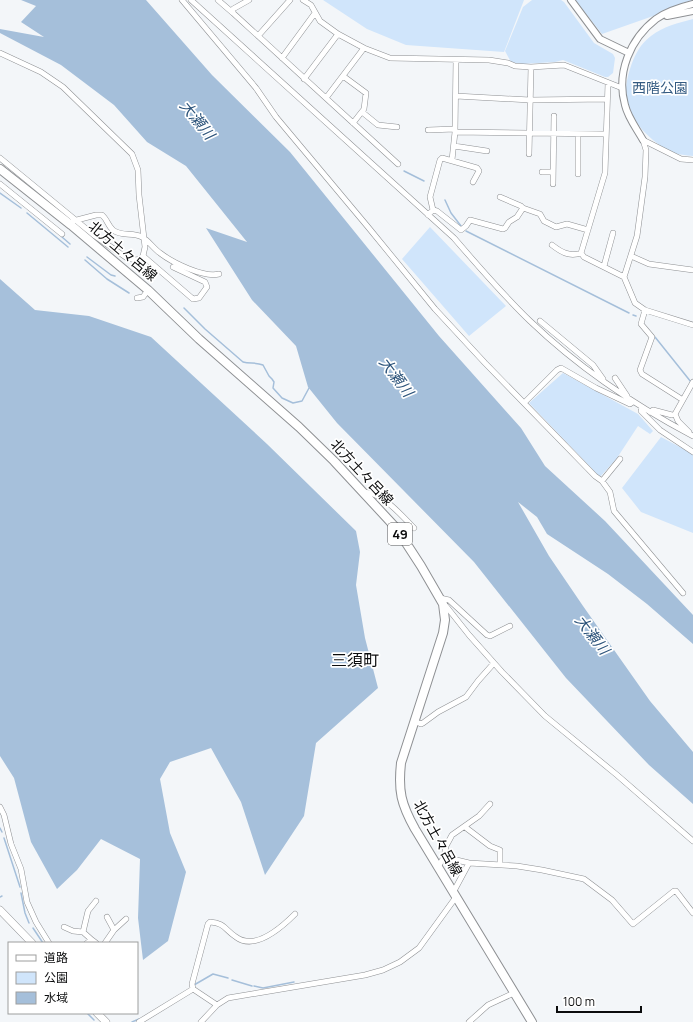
<svg xmlns="http://www.w3.org/2000/svg" width="693" height="1022" viewBox="0 0 693 1022" font-family="Manrope,'Noto Sans JP',sans-serif">
<style>
.green{fill:#d0e5fb}
.forest{fill:#a6c0db}
.water{fill:#a5bfda}
.lines{fill:none;stroke-linecap:round;stroke-linejoin:round}
.stream{stroke:#a5bfda;stroke-width:1.5}
.minor-casing{stroke:#8e9093;stroke-width:6}
.tertiary-casing{stroke:#8e9093;stroke-width:8}
.secondary-casing{stroke:#8e9093;stroke-width:8}
.primary-casing{stroke:#8e9093;stroke-width:10}
.minor{stroke:#fff;stroke-width:5}
.tertiary{stroke:#fff;stroke-width:6}
.secondary{stroke:#fff;stroke-width:7}
.primary{stroke:#fff;stroke-width:8}
.labels{text-anchor:middle;stroke-width:3.5;stroke-linejoin:round;paint-order:stroke}
.shield{fill:#fff;stroke:#545556;stroke-width:1}
.shield-label{font-size:13px;font-weight:bold;fill:#0b0c0d}
.park-label{font-size:14px;fill:#335a81;stroke:#fff}
.street-label{font-size:14px;fill:#0b0c0d;stroke:#fff}
.water-label{font-size:15px;font-style:italic;fill:#2d547b;stroke:#fff}
.quarter-label{font-size:16px;fill:#0b0c0d;stroke:#fff}
</style>
<rect width="100%" height="100%" fill="#f3f6f9"/>
<path class="green" d="M323,0H524L504,52L406,45L367,29Z
M532,0H561L564,2L594,43L613,54L615,58L613,73L608,77H605L563,60L555,62L521,64L511,62L505,51L523,7Z
M575,0H693V2L602,34Z
M693,19V156C686,155 678,155 672,152C652,143 630,121 626,99C625,89 627,78 630,69C634,56 640,44 651,36C664,26 678,23 693,19Z
M430,227L506,306L469,336L402,259Z
M563,373L638,414L653,431L650,434L638,426L617,458L600,477L529,403Z
M661,437L693,454V533L641,512L622,488Z"/>
<path class="forest" d="M0,279L35,310L89,316L151,337L267,444L356,531L360,552L356,585L365,638L378,688L316,743L304,816L265,875L241,802L211,748L170,762L160,779L170,833L186,872L168,941L143,960L138,918L140,859L101,839L77,870L57,889L31,842L14,778L0,756Z"/>
<path class="water" d="M21,0H146L212,75L290,152L439,336L521,428L545,466L605,521L693,615V644L647,604L608,574L547,534L537,517L518,502L549,556L583,606L650,701L693,752V804L649,765L566,678L474,562L337,423L308,387L296,346L252,300L206,228L247,242L186,166L147,142L114,105L61,65L0,33V29L44,37L21,22L36,6Z"/>
<g class="lines">
<path class="stream" d="M404,171L424,181
M0,193L21,208
M445,200L451,213L461,226
M27,213L68,247
M466,231L629,313
M62,237L70,244
M87,257L111,275L115,276
M85,260L107,279L129,293
M184,308L205,329L243,362C250,364 256,362 263,365L269,376L272,379L274,382L273,388L282,398L293,403L302,401L309,388
M633,315L636,316
M655,337L691,382
M0,828L2,832
M4,838L20,887
M21,893L25,913L29,923
M0,897L2,896
M33,928L43,943
M232,980L252,986
M194,985L213,974L228,978
M254,986L263,988L294,982
M87,1013L94,1020
M132,1022L139,1019"/>
<defs>
<path id="minor" d="M182,0L256,88L276,117L368,227L435,309L485,363L595,476L602,481L610,492L614,511L683,593
M191,0L454,238C478,266 503,295 530,321C578,367 634,405 693,436
M218,0L233,13
M249,0L233,9V13L398,164
M303,0L311,5L320,21L338,34L364,48L390,58L489,60L508,63L515,66L531,67L564,65L622,88
M258,36L290,0
M0,53L41,72L63,87L132,154L138,170L139,195L145,247L143,256L140,259L136,260L127,258L95,236L0,158
M282,58L315,13
M456,60L455,132L606,134
M343,76L366,93L364,109L353,123
M304,79L338,34
M608,83L605,173L581,253L584,257L624,277
M456,96L530,100L607,99
M326,98L364,48
M362,112L378,125L397,127
M428,130L455,129
M643,140L646,150L645,177L637,236L624,277L635,303L645,310L693,325
M643,140L681,159L693,160
M454,146L487,151
M529,154L531,67
M452,160L455,132
M542,172H553
M578,174V134
M0,184L62,234
M553,184L554,116
M500,197L521,206L523,208L540,214L544,221L556,227L567,224L588,230
M433,210L430,197L440,160L442,158L477,168L479,171L473,182
M428,215L433,210L437,211L461,230L466,226L470,220L503,229L505,228L509,222L517,217L523,208
M73,221L96,215H102C107,219 108,226 113,230C122,237 132,232 142,237C148,240 154,249 160,253C173,263 204,278 219,274
M552,245C561,252 569,257 581,253
M143,256L193,299L199,298L207,287L205,282L173,267
M631,256L649,264L693,270
M604,266L613,233
M137,298L143,297L148,290
M645,310L641,324L652,337L640,370L642,374L683,400
M540,321L593,365L603,379
M615,378L627,396
M524,403L557,370L561,368L596,388L630,404L633,402
M642,407L641,411L660,430L693,452
M650,412L653,410L672,415L675,414
M689,432L678,421L675,414L693,382
M602,481L620,459
M364,492C383,493 401,515 414,528
M440,598L449,600L487,635L490,636L510,626
M443,604L446,606L469,635L502,672L545,716L617,775L693,841
M414,721L421,724L423,723L438,712L466,697L478,681L494,663
M0,807L4,815L11,844L21,869L27,902L36,922L49,943
M465,827L490,846L500,850V864
M444,857L469,863
M438,867L444,857L446,846L452,835L479,816L490,804
M452,891L455,889L469,863L517,866L542,870L584,879L612,900L632,923L633,924L674,891H676L693,913
M107,917L114,930
M64,927L73,931L83,932L92,940
M83,932L88,911L96,901
M87,943L92,940L96,943
M105,943L114,930L126,919
M193,989L217,1005
M139,1022L193,989L192,984L208,924L210,922C225,923 225,930 236,937C255,951 282,927 295,914
M201,1022L217,1005L228,998L365,975L383,970L400,962L419,948L456,897
M469,1022L488,1005L514,993"/>
<path id="tertiary" d="M571,0L600,39L629,53
M667,16L693,11
M643,140C637,129 628,118 625,105C616,73 630,39 656,19C667,11 681,7 693,4"/>
<path id="secondary" d="M0,910L32,943
M97,1013L106,1022"/>
<path id="primary" d="M0,169L71,225L148,290L199,339L299,427L334,461L397,529L421,566L443,604L445,620L443,633L401,763C398,791 401,804 415,829L532,1022"/>
</defs>
<use href="#minor" class="minor-casing"/>
<use href="#tertiary" class="tertiary-casing"/>
<use href="#secondary" class="secondary-casing"/>
<use href="#primary" class="primary-casing"/>
<use href="#minor" class="minor"/>
<use href="#tertiary" class="tertiary"/>
<use href="#secondary" class="secondary"/>
<use href="#primary" class="primary"/>
</g>
<g class="labels">
<rect class="shield" x="388" y="523" width="24" height="22" rx="3"/>
<g class="shield-label">
<text x="400" y="539">49</text>
</g>
<g class="park-label">
<text x="660" y="93">西階公園</text>
</g>
<g class="street-label">
<text transform="translate(123 251) rotate(40)" y="5">北方土々呂線</text>
<text transform="translate(362 472) rotate(47)" y="5">北方土々呂線</text>
<text transform="translate(438 838) rotate(61)" y="5">北方土々呂線</text>
</g>
<g class="water-label">
<text transform="translate(197 120) rotate(51)" y="5">大瀬川</text>
<text transform="translate(396 377) rotate(53)" y="5">大瀬川</text>
<text transform="translate(592 635) rotate(52)" y="5">大瀬川</text>
</g>
<g class="quarter-label">
<text x="355" y="666">三須町</text>
</g>
</g>
<rect x="8" y="942" width="130" height="72" fill="#ffffff" stroke="#9d9e9e"/>
<rect x="16" y="955" width="20" height="6" fill="#ffffff" stroke="#9d9e9e"/>
<text x="44" y="962" font-size="12" fill="#0b0c0d">道路</text>
<rect x="16" y="972" width="20" height="12" fill="#d0e5fb" stroke="#9d9e9e"/>
<text x="44" y="982" font-size="12" fill="#0b0c0d">公園</text>
<rect x="16" y="992" width="20" height="12" fill="#a5bfda" stroke="#9d9e9e"/>
<text x="44" y="1002" font-size="12" fill="#0b0c0d">水域</text>
<path d="M557 1006v6h84v-6" fill="none" stroke="#0b0c0d" stroke-width="2"/>
<text x="563" y="1006" font-size="12" fill="#0b0c0d" stroke="#ffffff" stroke-width="3" paint-order="stroke">100 m</text>
</svg>
